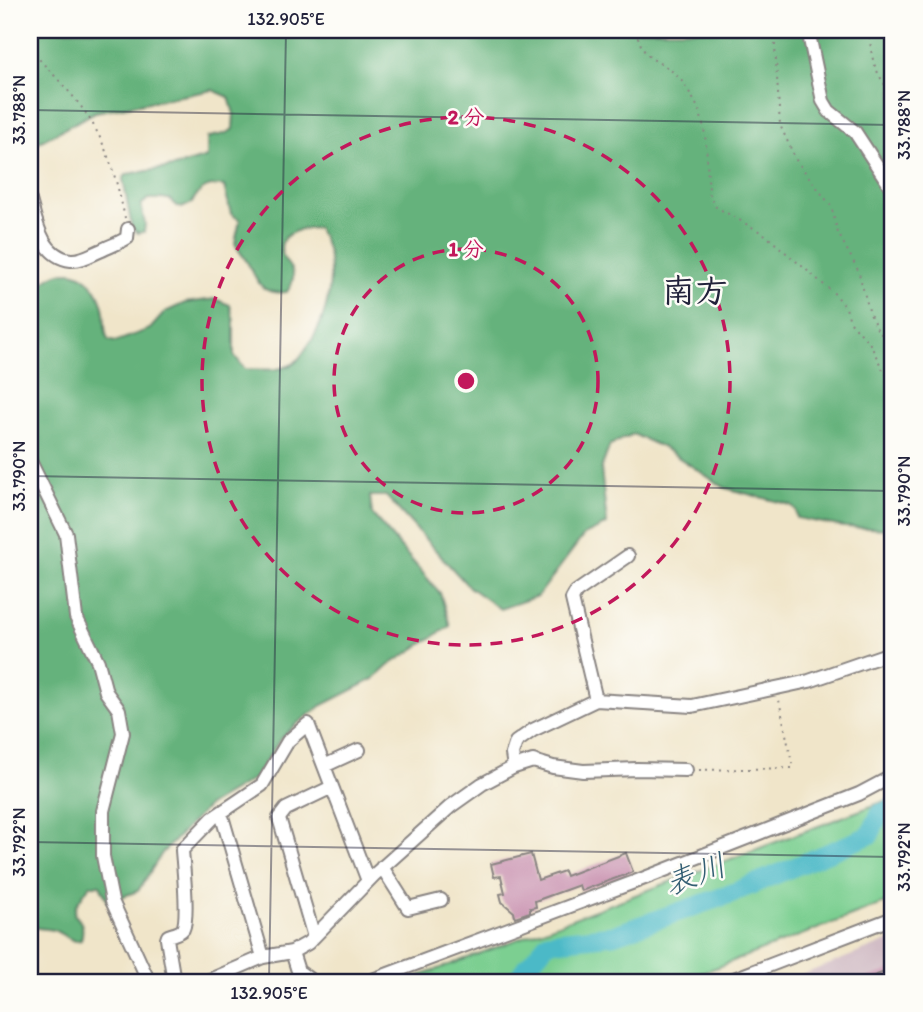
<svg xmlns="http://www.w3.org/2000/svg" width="923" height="1012" viewBox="0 0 923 1012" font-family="Itim,'Klee One',sans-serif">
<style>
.industrial{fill:#d2bdc6}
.green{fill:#7ccf91;stroke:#4f7866;stroke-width:2}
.forest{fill:#65b27b;stroke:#446a5b;stroke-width:2}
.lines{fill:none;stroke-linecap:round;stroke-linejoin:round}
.river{stroke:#4cb9c7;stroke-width:19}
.building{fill:#cb96b3}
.street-casing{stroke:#898482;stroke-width:16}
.path{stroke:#898482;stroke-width:2;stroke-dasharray:2 5;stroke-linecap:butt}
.street{stroke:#fff;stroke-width:12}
.ticks{fill:none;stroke:#22223b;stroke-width:2;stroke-opacity:0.45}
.ring{fill:none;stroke:#c2185b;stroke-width:3.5;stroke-dasharray:12 9}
.labels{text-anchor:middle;stroke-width:5;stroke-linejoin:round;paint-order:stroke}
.water-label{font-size:32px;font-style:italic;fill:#335e73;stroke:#fdfcf7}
.quarter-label{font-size:33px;font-weight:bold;fill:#22223b;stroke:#fdfcf7}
.centre{fill:#c2185b;stroke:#fdfcf7;stroke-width:3.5}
.ring-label{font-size:21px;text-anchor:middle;font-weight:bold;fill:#c2185b;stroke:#fdfcf7;stroke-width:5;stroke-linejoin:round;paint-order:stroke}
.neatline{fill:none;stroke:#22223b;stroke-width:2.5}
.ticks-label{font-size:18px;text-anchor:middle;fill:#22223b}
</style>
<rect width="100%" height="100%" fill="#fdfcf7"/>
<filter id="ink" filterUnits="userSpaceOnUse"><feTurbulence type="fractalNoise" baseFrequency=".0143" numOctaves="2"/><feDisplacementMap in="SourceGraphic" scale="14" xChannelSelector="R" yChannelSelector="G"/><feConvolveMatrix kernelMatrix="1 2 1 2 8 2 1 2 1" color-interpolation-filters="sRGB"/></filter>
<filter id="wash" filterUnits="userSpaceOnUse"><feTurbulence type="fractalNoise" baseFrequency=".00686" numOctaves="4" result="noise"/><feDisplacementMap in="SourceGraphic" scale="28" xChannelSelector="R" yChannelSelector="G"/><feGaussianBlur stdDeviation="1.57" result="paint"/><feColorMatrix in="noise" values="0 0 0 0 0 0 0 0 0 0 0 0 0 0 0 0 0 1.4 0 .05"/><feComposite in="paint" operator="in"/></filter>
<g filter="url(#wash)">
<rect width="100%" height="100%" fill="#f0e5c9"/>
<path class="industrial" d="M893,939V982H784Z"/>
<path class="green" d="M893,798V900L678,982H404Z"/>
<path class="forest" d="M30,30H893V519H891V529L844,527L797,518L796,510L791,505L725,488L664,448L633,434L610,445L601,469L607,524L584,535L538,596L500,609L469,587L386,496H370L372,514L440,593L450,626L388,666L374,679L321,706L294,726L279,741L255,778L208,806L162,853L138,891L108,902L100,885H90L76,905L74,914C83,923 84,928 81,940L74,941L54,930L30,927V290L38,289C46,278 56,271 71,272C88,274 99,291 103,307C106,318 103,329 108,340L115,342L150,329L165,312L185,303L215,299L230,305L234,321V355L245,369C261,369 278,372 293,364C299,360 303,353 307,347C330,316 340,261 317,228C299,228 274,234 283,257C285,262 290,266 292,271C295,279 291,285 287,292C259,295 259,282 247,262C243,255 238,251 235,243L240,220L231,214L224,186C210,184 198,189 192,203L182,208L175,205L169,199H148L141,205L145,224L144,232L138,233L132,228L123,179L127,174L174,167L207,157V138C217,134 225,136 233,129L234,114L229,97L213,90L95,112L30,147Z"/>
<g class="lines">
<path class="river" d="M514,982L548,942L613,935L730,894L870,835L880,813L893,808"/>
</g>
<g id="blocks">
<path class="building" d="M626,853L633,872L581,891L579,885L535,901L536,907L530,908V912L515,917L514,912L502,902L500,894L505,893L501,876L494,877L491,864L531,854L538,880L564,871L566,876Z
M893,969V982H860V981Z"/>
</g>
</g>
<g filter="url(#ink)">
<use href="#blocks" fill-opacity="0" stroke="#898482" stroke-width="2"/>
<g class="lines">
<defs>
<path id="street" d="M808,30L823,101L829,111L855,132L893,190
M30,200C36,222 42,257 71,260C81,261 92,254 102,250C110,246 119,243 127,238L128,229
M30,461L66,534L76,617L98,662L106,692L119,710L123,733L103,811V856L112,901L149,982
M596,700L572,599L576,592L628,556
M324,766L359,750
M514,767L533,761L553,767L583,771L637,769L686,770
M221,813L263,957
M382,867L408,908L441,900
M314,937L279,818L286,809L332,787
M292,952L298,971L313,982
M177,982L173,975L167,939L168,936C173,934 180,933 183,929C189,917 183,865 182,850L213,818L262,785L288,741L308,724L368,881
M205,982L263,957L292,952L308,943L374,875L451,806L482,784L514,767L512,754L516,742L533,730L596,700L692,706L809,681L893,652
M367,982L637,881L859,794L893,776
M726,982L893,918"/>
</defs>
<use href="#street" class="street-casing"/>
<path class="path" d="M636,30C645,67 659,56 678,77C685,84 691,95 696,104C710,132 705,166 710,196L716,207L764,234L836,295L846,308L850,321L870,344L884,372L893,381
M774,30L780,125L796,160L831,206L838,233L858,270L870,314L878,331L893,345
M870,30C870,60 875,72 893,96
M893,30V33
M30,49C49,71 71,91 87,115C108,146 117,182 125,218
M699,770L793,768L779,700"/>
<use href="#street" class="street"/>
</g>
</g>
<path class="ticks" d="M30,110L893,125M30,476L893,491M30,842L893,857M269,982L286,30"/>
<g class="ring">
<circle cx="466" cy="381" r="132"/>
<circle cx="466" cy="381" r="264"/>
</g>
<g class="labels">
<g class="water-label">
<text transform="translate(695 874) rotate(-20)" y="11">表川</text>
</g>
<g class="quarter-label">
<text x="695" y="302">南方</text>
</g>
</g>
<circle cx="466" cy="381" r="10" class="centre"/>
<g class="ring-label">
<text x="466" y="124">2 分</text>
<text x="466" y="256">1 分</text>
</g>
<rect width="923" height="1012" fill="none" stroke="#fdfcf7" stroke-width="77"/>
<rect x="38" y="38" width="846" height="936" class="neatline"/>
<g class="ticks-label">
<text x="286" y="25">132.905°E</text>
<text transform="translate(19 110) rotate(-90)" y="6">33.788°N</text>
<text transform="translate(904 125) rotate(-90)" y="6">33.788°N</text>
<text transform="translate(19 476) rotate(-90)" y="6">33.790°N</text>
<text transform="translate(904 491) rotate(-90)" y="6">33.790°N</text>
<text transform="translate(19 842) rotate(-90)" y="6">33.792°N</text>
<text transform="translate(904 857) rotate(-90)" y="6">33.792°N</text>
<text x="269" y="999">132.905°E</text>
</g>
</svg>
